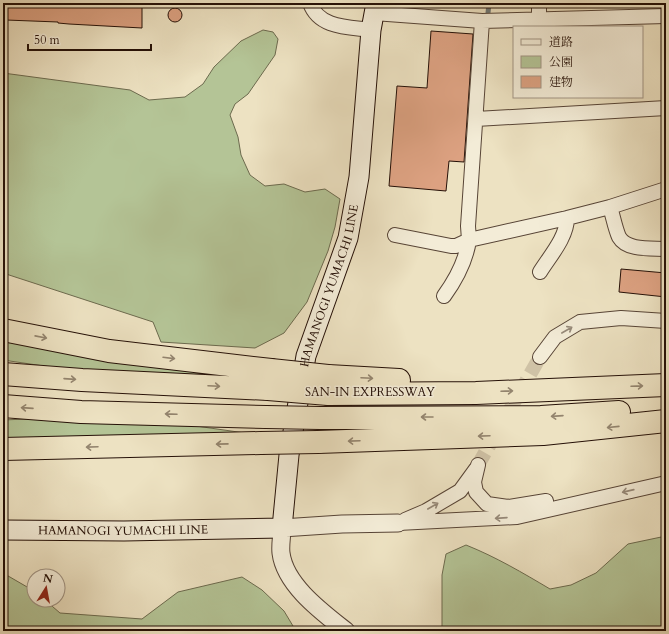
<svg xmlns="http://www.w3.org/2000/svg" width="669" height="634" viewBox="0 0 669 634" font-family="Cardo,'Noto Serif JP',serif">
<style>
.green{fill:#b4c496;stroke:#6c6a4e}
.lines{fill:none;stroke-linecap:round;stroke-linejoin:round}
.stream{stroke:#6e7775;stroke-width:5}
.building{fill:#dca181;stroke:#251007}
.minor-tunnel{stroke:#cfc2a6;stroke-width:14;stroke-dasharray:14 7;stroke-linecap:butt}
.minor-casing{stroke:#574436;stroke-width:16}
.tertiary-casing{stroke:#574436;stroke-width:19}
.secondary-casing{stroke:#251007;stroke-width:21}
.motorway-casing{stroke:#251007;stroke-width:24}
.minor{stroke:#f3ecd7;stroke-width:14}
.tertiary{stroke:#f3ecd7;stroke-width:17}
.secondary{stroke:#f3ecd7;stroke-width:19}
.motorway{stroke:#ede2c2;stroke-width:22}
.motorway-bridge-casing{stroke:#251007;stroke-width:24;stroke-linecap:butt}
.motorway-bridge{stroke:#ede2c2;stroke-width:22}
.oneway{stroke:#968979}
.oneway2{stroke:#93846e}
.labels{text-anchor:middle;stroke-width:3;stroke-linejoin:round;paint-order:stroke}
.street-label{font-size:12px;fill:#251007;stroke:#f3ecd7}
</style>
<rect width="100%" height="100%" fill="#ede2c2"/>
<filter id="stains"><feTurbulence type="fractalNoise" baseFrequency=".005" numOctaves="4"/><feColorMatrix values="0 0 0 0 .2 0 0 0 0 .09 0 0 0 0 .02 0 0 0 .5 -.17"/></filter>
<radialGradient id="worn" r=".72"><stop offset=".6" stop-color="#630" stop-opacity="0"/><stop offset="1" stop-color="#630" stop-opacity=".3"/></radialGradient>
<path class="green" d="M263,30L273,32L278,39L275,55L248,94L235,104L230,115L238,137L241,155L250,175L265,186L284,184L305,192L325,189L340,199L335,227L328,251L307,302L284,333L255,348L161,342L153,322L3,273V73L130,90L149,100L185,97L203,84L214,67L241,41Z
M3,336L243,377L64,369L3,360Z
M49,418L196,426L245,433L3,441V420Z
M666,536V631H442V575L446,554L466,545C496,557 523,573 550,589L571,585L596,573L628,544Z
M3,573L34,591V600H45L60,613L142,619L178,592L242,577L262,590L284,611L296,631H3Z"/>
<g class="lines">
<path class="stream" d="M488,13L489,3"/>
</g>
<path class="building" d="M6,3H83V5L142,7V28L69,24L58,23V22L6,20Z
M168 15a7 7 0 1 1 14 0a7 7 0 1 1-14 0Z
M431,31L473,34L464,162L449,161L446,191L389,186L397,86L427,88Z
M621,269L666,273V297L619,292Z"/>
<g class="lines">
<path class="minor-tunnel" d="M478,465L540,357"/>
<defs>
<path id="minor" d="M310,3C319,29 350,27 371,30
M539,3V20
M374,13L482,21L666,16
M482,21L468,226L469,240L567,218L610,207
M476,119L666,108
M666,189L610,207C613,216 615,228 619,237C627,251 652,248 666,249
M395,235L451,246H456L469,240
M540,272C550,256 567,237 567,218
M444,296C457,278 466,261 469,240
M540,357L555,337L580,322L621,318L666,321
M478,465L474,482L476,492L487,504L508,507L546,501
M405,520L426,511L460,491L476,469
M398,523L517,517L666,483"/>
<path id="tertiary" d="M346,631C322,612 285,585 281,553C280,545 282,536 282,528L342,524L398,523"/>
<g id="secondary">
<path id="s1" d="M3,530L124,531L282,528L289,455L306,356L348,238L359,177L371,30L376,3"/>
</g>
<path id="motorway" d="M3,330L109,351L271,370
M3,374L82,380L268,389
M328,376L399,380
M328,394L476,393L666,385
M3,406L81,412L266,417
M320,418L541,417L619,412
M318,442L543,434L666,421
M3,449L261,443"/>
</defs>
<use href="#minor" class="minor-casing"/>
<use href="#tertiary" class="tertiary-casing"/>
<use href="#secondary" class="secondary-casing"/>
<use href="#motorway" class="motorway-casing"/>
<use href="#minor" class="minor"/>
<use href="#tertiary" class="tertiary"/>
<use href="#secondary" class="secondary"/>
<use href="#motorway" class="motorway"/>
<defs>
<path id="motorway-bridge" d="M271,370L328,376
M268,389L328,394
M266,417L320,418
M261,443L318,442"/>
</defs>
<use href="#motorway-bridge" class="motorway-bridge-casing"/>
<use href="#motorway-bridge" class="motorway-bridge"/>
</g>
<defs><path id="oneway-shaft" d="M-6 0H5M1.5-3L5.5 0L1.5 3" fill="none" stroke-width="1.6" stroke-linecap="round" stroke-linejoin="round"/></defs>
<g class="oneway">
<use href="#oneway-shaft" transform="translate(567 330) rotate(-30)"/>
<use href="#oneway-shaft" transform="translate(628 491) rotate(167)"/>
<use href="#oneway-shaft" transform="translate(433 506) rotate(-30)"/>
<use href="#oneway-shaft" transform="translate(501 518) rotate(176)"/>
</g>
<g class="oneway2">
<use href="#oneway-shaft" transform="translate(41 337) rotate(11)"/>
<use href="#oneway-shaft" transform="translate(169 358) rotate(7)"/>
<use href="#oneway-shaft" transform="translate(367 378) rotate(3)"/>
<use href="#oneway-shaft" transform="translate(70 379) rotate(4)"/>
<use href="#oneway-shaft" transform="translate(214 386) rotate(3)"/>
<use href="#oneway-shaft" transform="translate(637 386) rotate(-2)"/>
<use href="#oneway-shaft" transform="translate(507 391) rotate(-2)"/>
<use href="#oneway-shaft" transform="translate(27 408) rotate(-176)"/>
<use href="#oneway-shaft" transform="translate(171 414) rotate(-178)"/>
<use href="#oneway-shaft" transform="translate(557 416) rotate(176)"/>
<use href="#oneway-shaft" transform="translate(427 417) rotate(180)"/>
<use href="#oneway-shaft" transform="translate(613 427) rotate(174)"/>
<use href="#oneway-shaft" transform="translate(484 436) rotate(178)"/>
<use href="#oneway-shaft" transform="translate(354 441) rotate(178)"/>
<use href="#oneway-shaft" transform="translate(222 444) rotate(179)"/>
<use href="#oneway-shaft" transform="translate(92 447) rotate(178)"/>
</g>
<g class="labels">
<g class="street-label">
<text dy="4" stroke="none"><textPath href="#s1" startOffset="527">HAMANOGI YUMACHI LINE</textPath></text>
<text x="370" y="396">SAN-IN EXPRESSWAY</text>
<text dy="4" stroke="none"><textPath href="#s1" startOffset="120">HAMANOGI YUMACHI LINE</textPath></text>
</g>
</g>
<rect width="669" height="634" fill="none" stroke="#ede2c2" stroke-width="16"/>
<rect x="4" y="4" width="661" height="626" fill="none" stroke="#251007" stroke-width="2"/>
<rect x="8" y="8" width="653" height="618" fill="none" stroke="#251007"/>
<rect x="513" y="26" width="130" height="72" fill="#f3ecd7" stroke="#a19484"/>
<rect x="521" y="39" width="20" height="6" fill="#f3ecd7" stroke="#a19484"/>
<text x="549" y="46" font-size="12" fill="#251007">道路</text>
<rect x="521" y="56" width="20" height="12" fill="#b4c496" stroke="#a19484"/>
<text x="549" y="66" font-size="12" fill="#251007">公園</text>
<rect x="521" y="76" width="20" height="12" fill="#dca181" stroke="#a19484"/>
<text x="549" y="86" font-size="12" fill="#251007">建物</text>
<g transform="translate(46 588) rotate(11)"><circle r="19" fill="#f3ecd7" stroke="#a19484"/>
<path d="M0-3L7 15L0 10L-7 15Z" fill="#8f2418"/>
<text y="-6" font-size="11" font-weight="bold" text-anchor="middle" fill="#251007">N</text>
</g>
<path d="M28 44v6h123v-6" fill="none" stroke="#251007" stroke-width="2"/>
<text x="34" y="44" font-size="12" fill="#251007" stroke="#f3ecd7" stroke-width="3" paint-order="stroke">50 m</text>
<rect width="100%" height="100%" filter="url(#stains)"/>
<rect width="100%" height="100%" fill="url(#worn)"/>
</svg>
